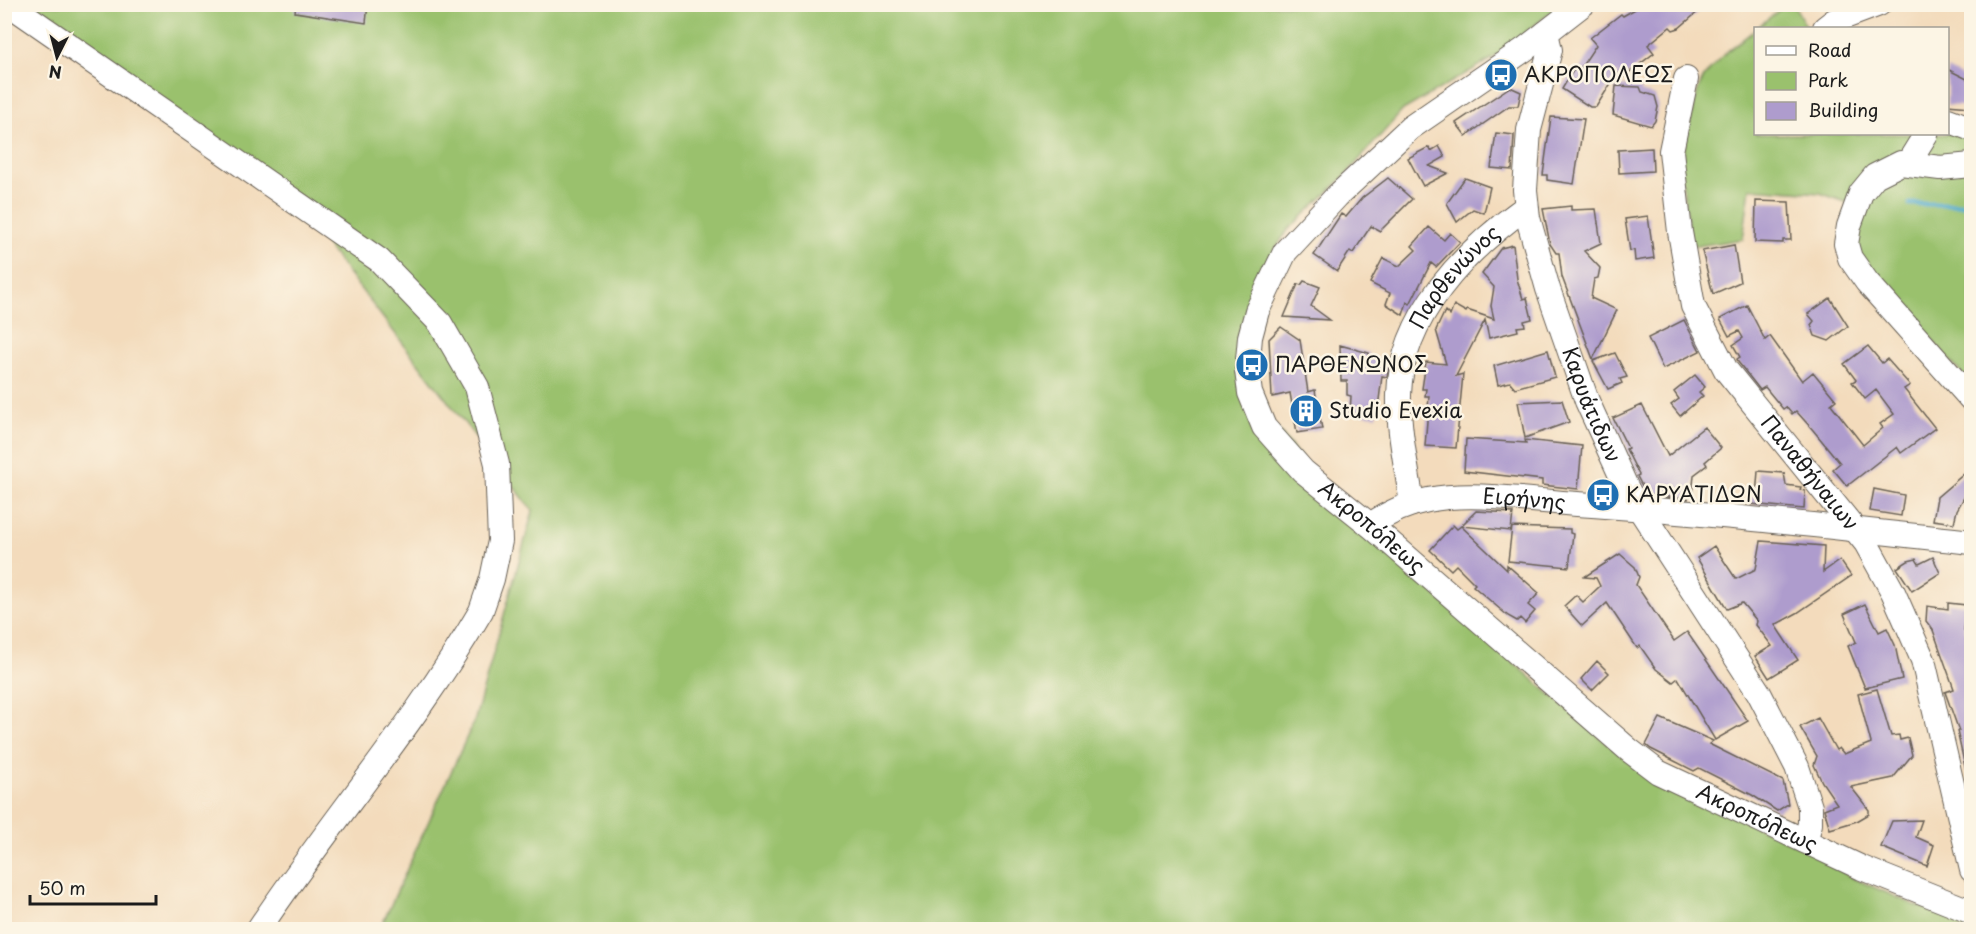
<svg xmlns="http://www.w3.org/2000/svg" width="1976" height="934" viewBox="0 0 1976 934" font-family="'Playpen Sans',sans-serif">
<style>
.green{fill:#9ac16d;stroke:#5b6e44;stroke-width:1.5}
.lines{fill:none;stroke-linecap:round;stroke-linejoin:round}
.stream{stroke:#53acd0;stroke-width:5}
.building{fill:#ae9ccd}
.minor-casing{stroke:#675f54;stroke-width:26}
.minor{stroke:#fff;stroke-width:24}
.labels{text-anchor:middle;stroke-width:5;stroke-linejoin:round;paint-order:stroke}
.poi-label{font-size:21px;fill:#1c1c1c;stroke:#fcf5e5;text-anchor:start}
.street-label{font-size:21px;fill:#1c1c1c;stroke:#fcf5e5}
</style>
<rect width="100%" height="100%" fill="#fcf5e5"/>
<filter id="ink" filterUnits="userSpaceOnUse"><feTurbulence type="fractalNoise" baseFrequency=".0167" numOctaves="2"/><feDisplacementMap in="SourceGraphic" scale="12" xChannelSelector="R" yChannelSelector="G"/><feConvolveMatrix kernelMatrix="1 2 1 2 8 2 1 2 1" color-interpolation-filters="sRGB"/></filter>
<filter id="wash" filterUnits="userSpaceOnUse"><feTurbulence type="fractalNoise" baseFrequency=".008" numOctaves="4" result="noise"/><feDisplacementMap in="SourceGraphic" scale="24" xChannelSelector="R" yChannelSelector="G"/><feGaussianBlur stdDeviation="1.35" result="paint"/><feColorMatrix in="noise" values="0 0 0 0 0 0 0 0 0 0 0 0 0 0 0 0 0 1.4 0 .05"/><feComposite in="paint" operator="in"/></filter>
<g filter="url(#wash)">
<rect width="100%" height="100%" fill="#f3dbbc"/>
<path class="green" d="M24,5H1560L1493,58L1403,110L1343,178L1288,230L1261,270L1247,304L1240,384L1363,533L1642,773L1803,848L1855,879L1915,905L1971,925V929H380L475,719L533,511L279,184Z
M1794,5L1807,28H1756L1786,5Z
M1756,29V134H1948V127L1971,137V385L1855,250L1863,208L1820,193L1750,188L1743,239L1691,247L1680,164L1698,90L1704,77L1726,52Z"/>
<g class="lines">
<path class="stream" d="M1910,204H1972"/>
</g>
<g id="blocks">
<path class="building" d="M296,4H368L366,23L295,12Z
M1644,4H1681L1684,10L1707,4L1679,28L1673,30L1670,27L1648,45L1654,53L1617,82L1618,72L1596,107H1590L1562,89L1574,69L1578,72L1596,45L1590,38L1621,14L1623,16Z
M1947,69L1971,81V107L1947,105Z
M1616,86L1640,87L1642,92L1655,96L1658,107L1655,121L1651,126L1613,115Z
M1510,87L1521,92L1518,106H1509L1466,136L1456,123Z
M1551,117L1584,119L1574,184L1547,180V175H1543Z
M1496,133L1514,135L1512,170L1491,168Z
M1439,146L1445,157L1429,166L1448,173L1423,186L1408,158L1429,147L1431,151Z
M1652,148L1653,171L1619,173L1618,150Z
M1388,178L1412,199L1380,231L1371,226L1353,253L1350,251L1337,271L1314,255L1341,214L1346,217L1362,198Z
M1465,178L1490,187L1484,213L1473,209L1457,222L1447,203Z
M1756,201L1789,202L1791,240H1783V243L1755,242Z
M1571,206V210L1596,209L1601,243L1584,251L1600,268L1598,278L1594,279L1591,298L1617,310L1593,359L1562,277L1559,253H1556L1550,244L1543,209Z
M1648,216L1654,258L1635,261L1634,250L1630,251L1625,219Z
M1429,227L1444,240L1450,233L1460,242L1436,267L1431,263L1410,304L1407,302L1403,315L1386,304L1390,293L1370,283L1383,258L1399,266L1416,250L1412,246Z
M1513,245L1517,279L1523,299L1527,298L1532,319L1524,321L1525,326L1517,327L1518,331L1489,338L1485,320L1456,376L1463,374L1456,448L1425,446L1429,396H1425L1426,389H1422L1426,362L1446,364L1436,330L1445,311L1450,316L1454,305L1466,312L1467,310L1494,319L1491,306L1494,287L1482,274L1501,248Z
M1734,245L1740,282L1713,294L1702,251Z
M1304,281L1320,287L1311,306L1330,320L1284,317L1298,284L1301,285Z
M1830,298L1848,326L1829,341L1815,336L1811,325L1814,321L1808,314Z
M1747,305L1765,340L1770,336L1802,381L1813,372L1836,400L1831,404L1863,445L1883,428L1880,424L1894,414L1876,390L1865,399L1852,382L1856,380L1844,364L1868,346L1882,363L1887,359L1910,385L1904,389L1935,428L1901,453L1897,447L1847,486L1833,469L1840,463L1813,430L1796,411L1792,414L1786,407L1783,409L1765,387L1760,390L1738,362L1737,359L1740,357L1733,345L1743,338L1739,331L1729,336L1720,319Z
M1684,320L1700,351L1663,369L1648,338Z
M1281,327L1300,340L1308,392L1315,390L1322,429L1297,433L1290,393L1272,397L1269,339Z
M1340,345L1369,353V357L1390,360L1387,377L1382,376L1377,416L1350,413L1351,396L1347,395V381H1341Z
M1548,350L1555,377L1515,388L1510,382L1498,385L1494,366Z
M1615,353L1627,377L1620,379L1622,383L1608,389L1593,361Z
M1695,375L1705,387L1699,392L1703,396L1680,416L1671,405L1679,399L1674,392Z
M1562,400L1569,422L1525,438L1518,402Z
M1642,405L1668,456L1704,427L1721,448L1705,462L1707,465L1694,475L1692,496L1689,495L1688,499L1648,495L1641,484L1637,476L1639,475L1626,449L1628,448L1613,418Z
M1466,439L1526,443L1525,440L1582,446L1578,489L1542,485V480L1464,471Z
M1971,468V485L1957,510L1954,523L1933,520L1937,497Z
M1758,471L1784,473L1786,485L1801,487L1800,490L1805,491L1804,509L1751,504V496H1756Z
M1874,489L1904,495L1901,516L1870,511Z
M1476,511L1513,513L1511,531L1461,526Z
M1453,525L1457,529L1461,526L1507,570V565L1539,593L1528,605L1535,611L1525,623L1520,618L1517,621L1508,616L1473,586L1475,584L1456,565L1451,570L1430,550Z
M1512,527L1570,529V533L1573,534L1569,567L1508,561Z
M1761,541L1824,546L1823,572L1840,560L1851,576L1797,613L1775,625L1798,660L1769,678L1755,656L1772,646L1756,625L1757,621L1742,603L1727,609L1697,558L1714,546L1736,579L1756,569Z
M1620,554L1635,567L1639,577L1636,585L1674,641L1687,632L1748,721L1715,740L1678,678L1673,682L1656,669L1640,646L1637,648L1607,603L1582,626L1564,606L1576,595L1583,602L1600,586L1596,578L1584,577Z
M1933,557L1940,573L1912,591L1897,568L1908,561L1916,559L1919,564Z
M1948,603L1966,605L1964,631L1971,629V770L1966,771L1957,731H1959L1945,692L1954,689L1933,630L1926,621L1927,606L1948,609Z
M1865,604L1879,632L1887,628L1895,645L1902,679L1865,688L1848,646L1856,642L1844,614Z
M1597,661L1609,673L1592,690L1581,679Z
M1877,689L1891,736L1899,735L1900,740L1908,738L1912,755L1893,778L1851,787L1869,810V814L1857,821L1830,829L1824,809L1837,804L1822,782L1814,765L1817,756L1800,727L1818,718L1836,750L1839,748L1844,754L1871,743L1858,694Z
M1660,718L1713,741L1709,744L1783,781L1788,804L1777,811L1752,795L1699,768L1694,771L1651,749L1646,745Z
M1922,820L1916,837L1934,845L1927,866L1881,847L1892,821Z"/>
</g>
</g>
<g filter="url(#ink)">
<use href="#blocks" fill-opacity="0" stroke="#675f54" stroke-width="1.5"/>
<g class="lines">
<defs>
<g id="minor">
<path d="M9,4L379,260L440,323L477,387L497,464L500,541L492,579L481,611C416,723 330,822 258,930"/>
<path id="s1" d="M1583,4L1525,49L1410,128L1337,196L1285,252L1257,311L1250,337L1247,371L1250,393L1264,427L1303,471L1370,525L1629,750L1658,772L1862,868L1972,912"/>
<path d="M1825,28L1834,21L1879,4"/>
<path id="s2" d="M1546,33L1550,50L1529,130L1525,190L1528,218L1548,289L1587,401L1628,491L1759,693L1797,767L1810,807V824L1805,841"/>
<path id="s3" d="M1686,79L1671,151L1680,232L1693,306L1726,370L1866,543L1893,592L1923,660L1972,870"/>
<path d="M1948,120L1972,129"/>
<path d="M1908,163L1926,134"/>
<path d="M1972,165L1940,168L1901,163L1875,176L1861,193L1849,226L1846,244L1850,258L1867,282L1972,400"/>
<path id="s4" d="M1412,504C1407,468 1398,431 1399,395C1401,315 1466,250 1526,207"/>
<path id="s5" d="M1370,525C1388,513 1406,504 1428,500C1472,491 1531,501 1577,504C1709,513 1840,528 1972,542"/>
</g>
</defs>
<use href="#minor" class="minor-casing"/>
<use href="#minor" class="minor"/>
</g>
</g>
<defs>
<symbol id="bus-disc" viewBox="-11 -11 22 22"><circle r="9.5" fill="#1f6fb2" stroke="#fcf5e5"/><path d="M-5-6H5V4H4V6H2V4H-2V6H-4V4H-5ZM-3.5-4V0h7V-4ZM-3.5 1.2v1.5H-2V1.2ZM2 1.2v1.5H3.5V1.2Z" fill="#fff"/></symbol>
<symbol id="building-disc" viewBox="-11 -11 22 22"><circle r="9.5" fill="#1f6fb2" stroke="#fcf5e5"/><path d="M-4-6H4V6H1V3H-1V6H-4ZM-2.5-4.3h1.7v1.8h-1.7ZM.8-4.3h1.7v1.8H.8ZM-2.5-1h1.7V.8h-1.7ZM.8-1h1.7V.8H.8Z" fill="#fff"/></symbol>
</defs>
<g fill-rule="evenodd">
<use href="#bus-disc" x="1482" y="56" width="38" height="38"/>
<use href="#bus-disc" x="1233" y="346" width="38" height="38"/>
<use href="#building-disc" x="1287" y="392" width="38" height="38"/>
<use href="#bus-disc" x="1584" y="476" width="38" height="38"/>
</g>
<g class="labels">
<g class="poi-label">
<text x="1524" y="82">ΑΚΡΟΠΟΛΕΩΣ</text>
<text x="1275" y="372">ΠΑΡΘΕΝΩΝΟΣ</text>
<text x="1329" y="418">Studio Evexia</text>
<text x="1626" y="502">ΚΑΡΥΑΤΙΔΩΝ</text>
</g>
<g class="street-label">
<text dy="7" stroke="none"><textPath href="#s4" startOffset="244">Παρθενώνος</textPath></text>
<text dy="7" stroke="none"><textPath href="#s2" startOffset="386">Καρυάτιδων</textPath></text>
<text dy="7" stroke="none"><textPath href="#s3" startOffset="435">Παναθήναιων</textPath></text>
<text dy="7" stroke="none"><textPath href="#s5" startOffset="160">Ειρήνης</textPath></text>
<text dy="7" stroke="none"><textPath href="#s1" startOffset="722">Ακροπόλεως</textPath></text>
<text dy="7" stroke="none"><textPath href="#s1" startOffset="1208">Ακροπόλεως</textPath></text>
</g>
</g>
<rect width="1976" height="934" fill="none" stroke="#fcf5e5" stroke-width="24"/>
<rect x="1754" y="27" width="195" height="108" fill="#fcf5e5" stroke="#a29e95" stroke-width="1.5"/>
<rect x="1766" y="46" width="30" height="9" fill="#ffffff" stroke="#a29e95" stroke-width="1.5"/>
<text x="1808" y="57" font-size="18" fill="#1c1c1c">Road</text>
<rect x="1766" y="72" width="30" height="18" fill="#9ac16d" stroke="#a29e95" stroke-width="1.5"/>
<text x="1808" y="87" font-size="18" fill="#1c1c1c">Park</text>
<rect x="1766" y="102" width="30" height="18" fill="#ae9ccd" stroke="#a29e95" stroke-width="1.5"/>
<text x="1808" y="117" font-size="18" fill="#1c1c1c">Building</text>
<g transform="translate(57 57) rotate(186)" stroke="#fcf5e5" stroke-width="4.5" paint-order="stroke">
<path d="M0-4.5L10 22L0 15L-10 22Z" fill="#1c1c1c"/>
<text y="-9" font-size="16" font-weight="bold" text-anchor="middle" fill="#1c1c1c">N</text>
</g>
<path d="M30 895v9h126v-9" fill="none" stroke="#1c1c1c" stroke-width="3"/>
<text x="39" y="895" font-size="18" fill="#1c1c1c" stroke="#fcf5e5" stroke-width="4.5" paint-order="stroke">50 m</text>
</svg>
